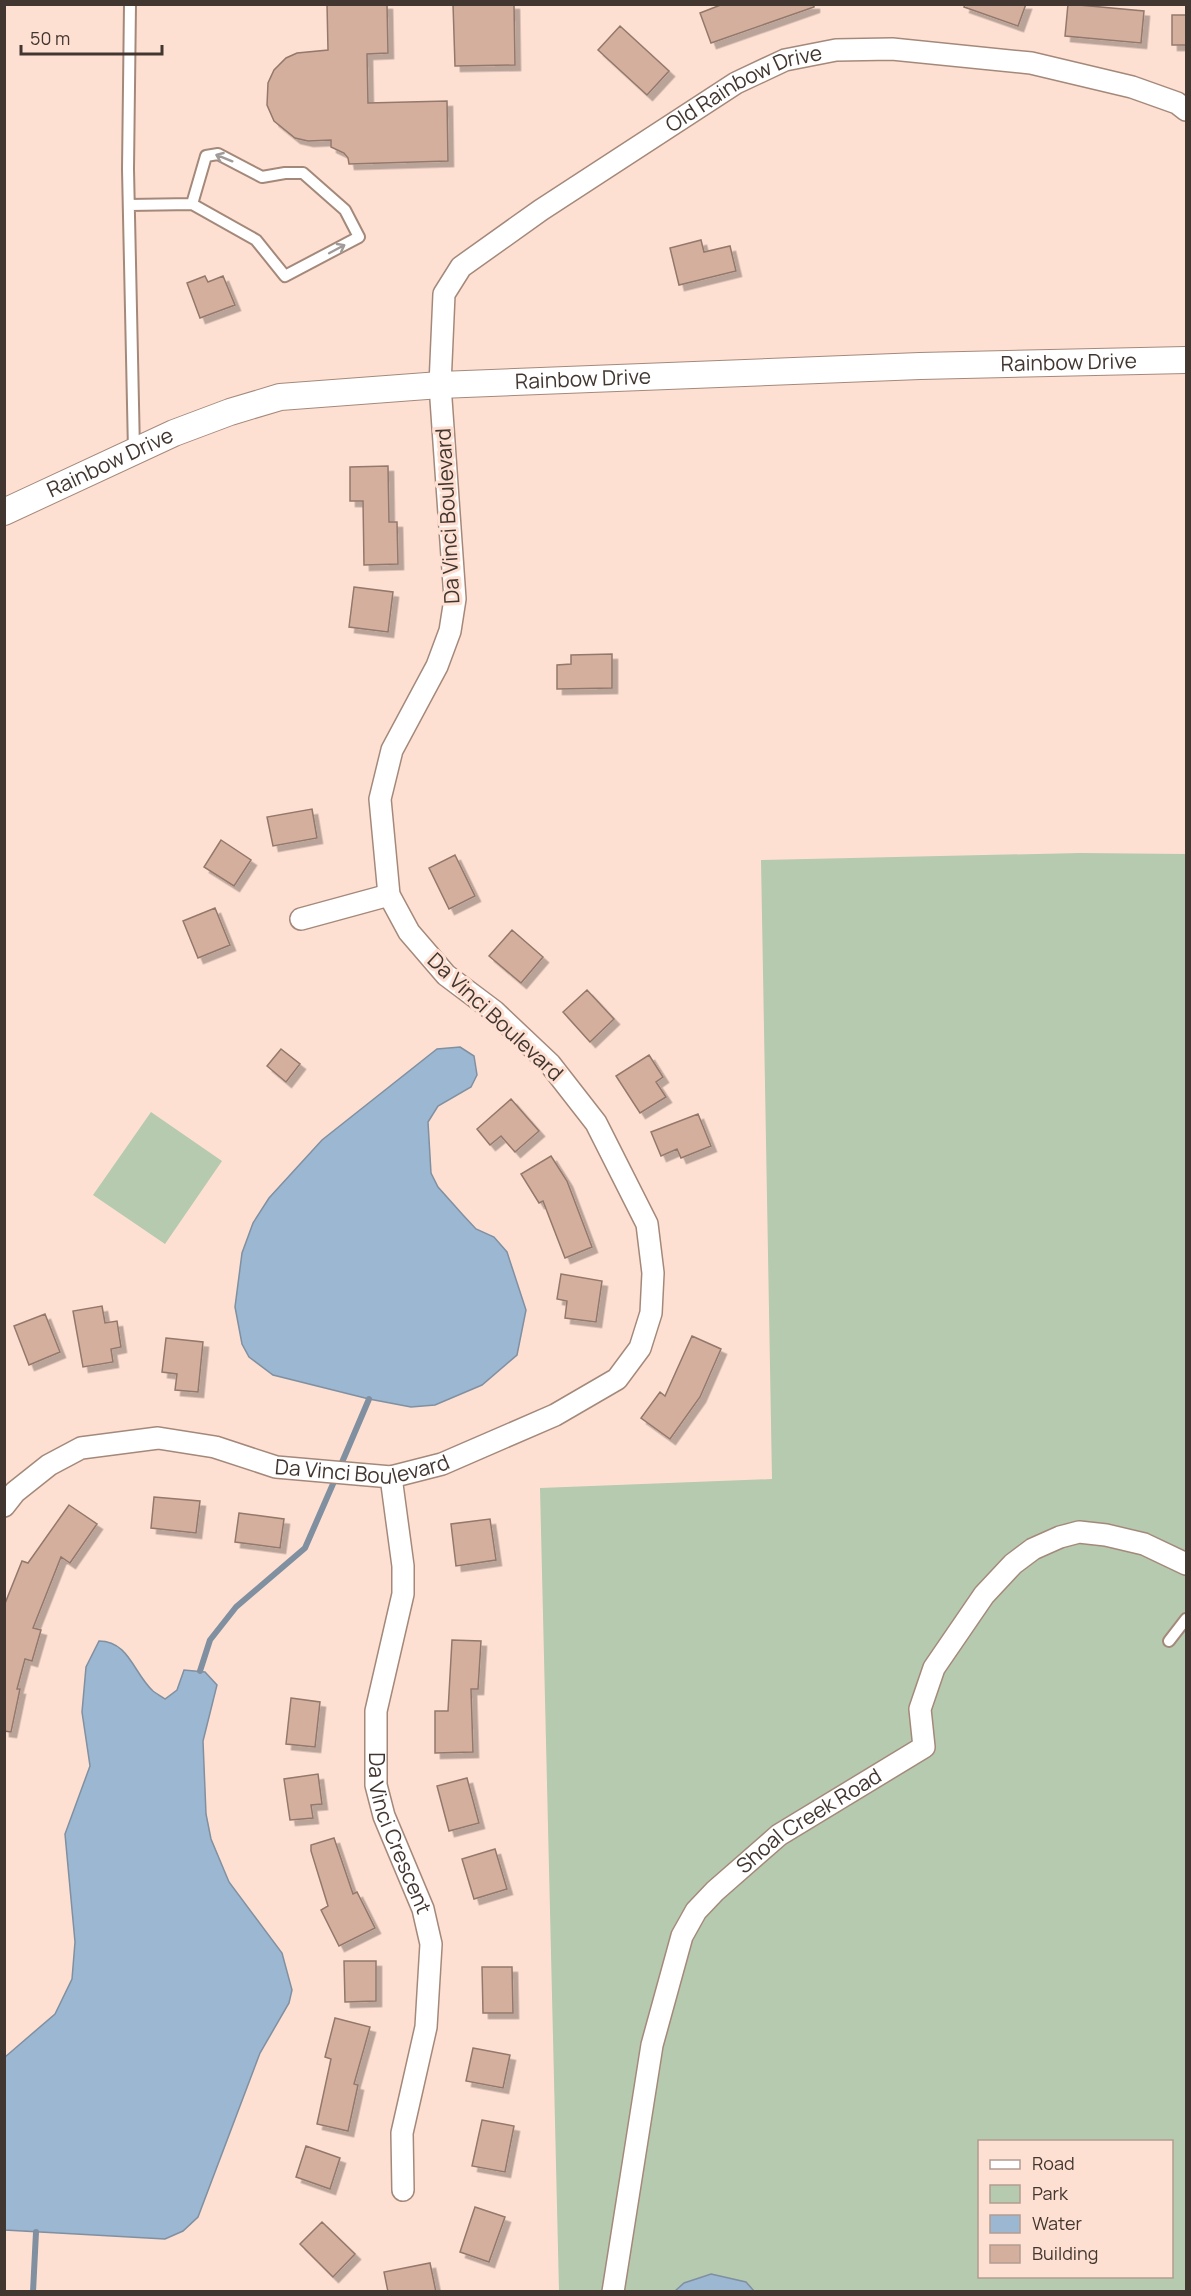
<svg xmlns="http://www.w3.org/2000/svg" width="1191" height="2296" viewBox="0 0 1191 2296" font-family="Manrope,sans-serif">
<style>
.green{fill:#b5caae;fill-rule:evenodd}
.water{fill:#9bb7d2;stroke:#8090a1;stroke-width:1.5}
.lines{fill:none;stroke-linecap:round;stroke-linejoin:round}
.stream{stroke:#8090a1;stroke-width:6}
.building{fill:#d4af9d;stroke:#93796c;stroke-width:1.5;filter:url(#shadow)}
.service-casing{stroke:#a4897b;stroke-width:14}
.minor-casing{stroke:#a4897b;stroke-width:24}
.tertiary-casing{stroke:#a4897b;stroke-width:28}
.service{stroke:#fff;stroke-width:10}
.minor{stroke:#fff;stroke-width:21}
.tertiary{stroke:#fff;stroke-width:26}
.oneway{stroke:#a09a98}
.labels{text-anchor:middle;stroke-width:6;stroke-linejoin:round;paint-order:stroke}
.street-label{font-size:21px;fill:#423630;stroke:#fee0d2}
</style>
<defs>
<filter id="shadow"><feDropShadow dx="5.5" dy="5.5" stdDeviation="0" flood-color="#0004"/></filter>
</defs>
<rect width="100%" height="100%" fill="#fee0d2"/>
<path class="green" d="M1080,853L1186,854V2291L754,2292L746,2282L684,2283L675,2291H559L540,1488L772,1479L761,860ZM980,2142H1172V2276H980Z
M151,1112L222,1161L165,1244L93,1195Z"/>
<path class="water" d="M460,1047L474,1056L477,1075L471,1087L438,1106L428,1122L431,1173L438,1187L463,1215L476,1229L494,1237L507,1252L526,1310L517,1355L482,1385L435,1405L411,1407L369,1399L273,1375L249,1357L242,1344L235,1307L242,1253L253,1223L269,1198L322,1140L437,1049Z
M99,1641C129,1641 134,1674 153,1691C157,1694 162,1697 165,1699L177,1690L184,1670L205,1672L217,1685L203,1741L206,1814L211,1839L229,1882L282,1953L292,1990L289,2003L260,2053L198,2217L183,2231L165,2239L5,2230V2057L55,2014L72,1979L75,1942L65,1834L90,1766L82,1712L86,1667Z
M711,2274L746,2282L754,2291H675L684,2283Z"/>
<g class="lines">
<path class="stream" d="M340,1467L369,1399
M200,1671L210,1640L236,1607L305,1548L336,1477
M33,2292L36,2232"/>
</g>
<path class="building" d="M327,4H387L388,53L367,54L368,103L447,101L448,161L349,164L348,158L344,153L331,147V140L308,141L295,138L274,121L267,105L268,83L274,70L286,58L297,53L328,50Z
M453,4H514L515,65L455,66Z
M723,4H814V7L711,43L700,13Z
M965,4H1026L1018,26L964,7Z
M1068,4L1144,11L1141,43L1065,36Z
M1172,15H1186V45H1172Z
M620,26L669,71L647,95L598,50Z
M701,240L704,252L730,246L736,271L679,285L670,248Z
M205,276L208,282L223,276L235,305L200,318L187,283Z
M388,466L389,522H397L398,564L364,565L363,501H350V467Z
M354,587L393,592L388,632L349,627Z
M612,654V688L557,689V665L571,664V655Z
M312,809L317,838L273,846L267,817Z
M221,840L251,860L234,886L204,867Z
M455,855L475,896L449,909L429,868Z
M215,908L230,945L198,958L183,921Z
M512,930L543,957L521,983L489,956Z
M587,990L614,1019L590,1042L563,1012Z
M281,1049L300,1064L286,1082L267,1066Z
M649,1055L663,1077L656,1082L666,1097L640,1113L616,1076Z
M511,1099L539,1131L515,1152L501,1136L490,1145L477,1129Z
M698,1114L711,1146L681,1158L677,1149L661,1156L651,1132Z
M551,1156L567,1181L592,1247L565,1258L543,1201L539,1203L521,1174Z
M561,1274L602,1281L596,1322L565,1318L567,1301L557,1299Z
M102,1306L105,1323L117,1321L121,1347L111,1349L113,1362L83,1367L73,1311Z
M45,1314L60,1352L29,1365L14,1326Z
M692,1336L721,1349L700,1397L670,1439L641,1418L660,1392L665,1396Z
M166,1338L203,1342L198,1392L175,1390L177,1374L162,1372Z
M154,1497L200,1501L196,1533L151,1528Z
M69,1505L97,1524L70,1563L61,1557L33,1628L41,1630L32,1661L25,1659L17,1689H20L11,1732L4,1731V1606L22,1561L28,1563Z
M239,1513L284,1519L280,1548L235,1542Z
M490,1519L496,1560L456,1566L451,1524Z
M452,1640L481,1641L478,1689H471L473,1752L435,1753V1711H448Z
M291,1698L320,1702L315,1747L286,1744Z
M318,1774L322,1804L311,1805L313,1818L290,1820L284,1779Z
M467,1778L479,1823L449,1831L437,1786Z
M334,1838L353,1894L357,1892L375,1928L339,1946L321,1910L328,1906L311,1851V1845Z
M495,1849L507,1889L474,1899L462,1859Z
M344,1961H376V2001L345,2002Z
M482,1967H512L513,2013H483Z
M335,2018L370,2027L354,2084L358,2085L348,2131L317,2124L331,2059L325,2057Z
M473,2048L510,2055L503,2088L466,2081Z
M482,2120L514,2126L505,2172L472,2166Z
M306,2146L340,2158L330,2189L296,2177Z
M475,2207L505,2217L489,2262L460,2252Z
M322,2222L355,2254L333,2277L300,2244Z
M430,2263L436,2292H388L384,2272Z"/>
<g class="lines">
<defs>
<path id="service" d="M130,4L128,169L134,451
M129,205L192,204L256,240L285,276L359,237L345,210L303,173H285L262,177L218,154L206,156L192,204
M1169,1641L1186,1619"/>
<g id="minor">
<path d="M301,919L389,895"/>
<path id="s1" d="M391,1477L403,1566V1594L376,1711V1785L384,1816L423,1909L431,1944L426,2027L402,2133L403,2190"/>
<path id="s2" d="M4,1506L15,1492L49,1465L81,1448L158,1438L215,1447L276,1467L391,1477L442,1464L555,1415L617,1379L640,1348L651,1313L653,1273L647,1224L596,1123L550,1064L494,1011L446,975L409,932L389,895L380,799L392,750L437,666L450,631L455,599L440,385L444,294L461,267L541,210L736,83L785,60L836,50L892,49L1031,63L1132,87L1177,103L1186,110"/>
<path id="s3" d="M613,2292L652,2045L682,1936L696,1911L715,1891L779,1835L924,1747L920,1709L934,1668L984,1595L1013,1564L1033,1549L1060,1537L1079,1532L1106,1535L1144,1544L1186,1564"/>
</g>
<g id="tertiary">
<path id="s4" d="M4,512L174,433L230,412L280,397L440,385L920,366L1186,360"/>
</g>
</defs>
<use href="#service" class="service-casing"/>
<use href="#minor" class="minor-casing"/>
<use href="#tertiary" class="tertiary-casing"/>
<use href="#service" class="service"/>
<use href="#minor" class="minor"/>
<use href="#tertiary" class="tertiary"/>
</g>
<defs><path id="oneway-shaft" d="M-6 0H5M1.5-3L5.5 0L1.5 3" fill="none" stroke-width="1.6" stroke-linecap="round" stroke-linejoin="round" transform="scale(1.5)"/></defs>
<g class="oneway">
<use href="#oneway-shaft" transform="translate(224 158) rotate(-158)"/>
<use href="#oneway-shaft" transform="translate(337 249) rotate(-28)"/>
</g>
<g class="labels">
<g class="street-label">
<text dy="7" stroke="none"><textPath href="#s2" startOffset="2234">Old Rainbow Drive</textPath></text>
<text dy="7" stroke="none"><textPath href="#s4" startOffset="1089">Rainbow Drive</textPath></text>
<text dy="7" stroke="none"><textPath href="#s4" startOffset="603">Rainbow Drive</textPath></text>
<text dy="7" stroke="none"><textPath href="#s4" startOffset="117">Rainbow Drive</textPath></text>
<text transform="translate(448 516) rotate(-93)" y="7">Da Vinci Boulevard</text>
<text transform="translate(495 1017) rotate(43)" y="7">Da Vinci Boulevard</text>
<text dy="7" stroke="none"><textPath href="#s2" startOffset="384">Da Vinci Boulevard</textPath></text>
<text dy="7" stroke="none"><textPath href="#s3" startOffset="537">Shoal Creek Road</textPath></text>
<text dy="7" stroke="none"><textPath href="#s1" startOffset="364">Da Vinci Crescent</textPath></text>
</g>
</g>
<rect width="1191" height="2296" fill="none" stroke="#423630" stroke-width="12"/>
<rect x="978" y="2140" width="195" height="138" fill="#fee0d2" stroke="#b39c91" stroke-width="1.5"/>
<rect x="990" y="2160" width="30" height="9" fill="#ffffff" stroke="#b39c91" stroke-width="1.5"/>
<text x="1032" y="2170" font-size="18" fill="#423630">Road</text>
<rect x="990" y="2185" width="30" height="18" fill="#b5caae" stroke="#b39c91" stroke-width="1.5"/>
<text x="1032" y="2200" font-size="18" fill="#423630">Park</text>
<rect x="990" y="2215" width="30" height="18" fill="#9bb7d2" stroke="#b39c91" stroke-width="1.5"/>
<text x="1032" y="2230" font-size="18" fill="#423630">Water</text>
<rect x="990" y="2245" width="30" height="18" fill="#d4af9d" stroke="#b39c91" stroke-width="1.5"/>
<text x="1032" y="2260" font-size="18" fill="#423630">Building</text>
<path d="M21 45v9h141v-9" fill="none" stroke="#423630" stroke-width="3"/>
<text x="30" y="45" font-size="18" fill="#423630" stroke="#fee0d2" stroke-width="4.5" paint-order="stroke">50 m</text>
</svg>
